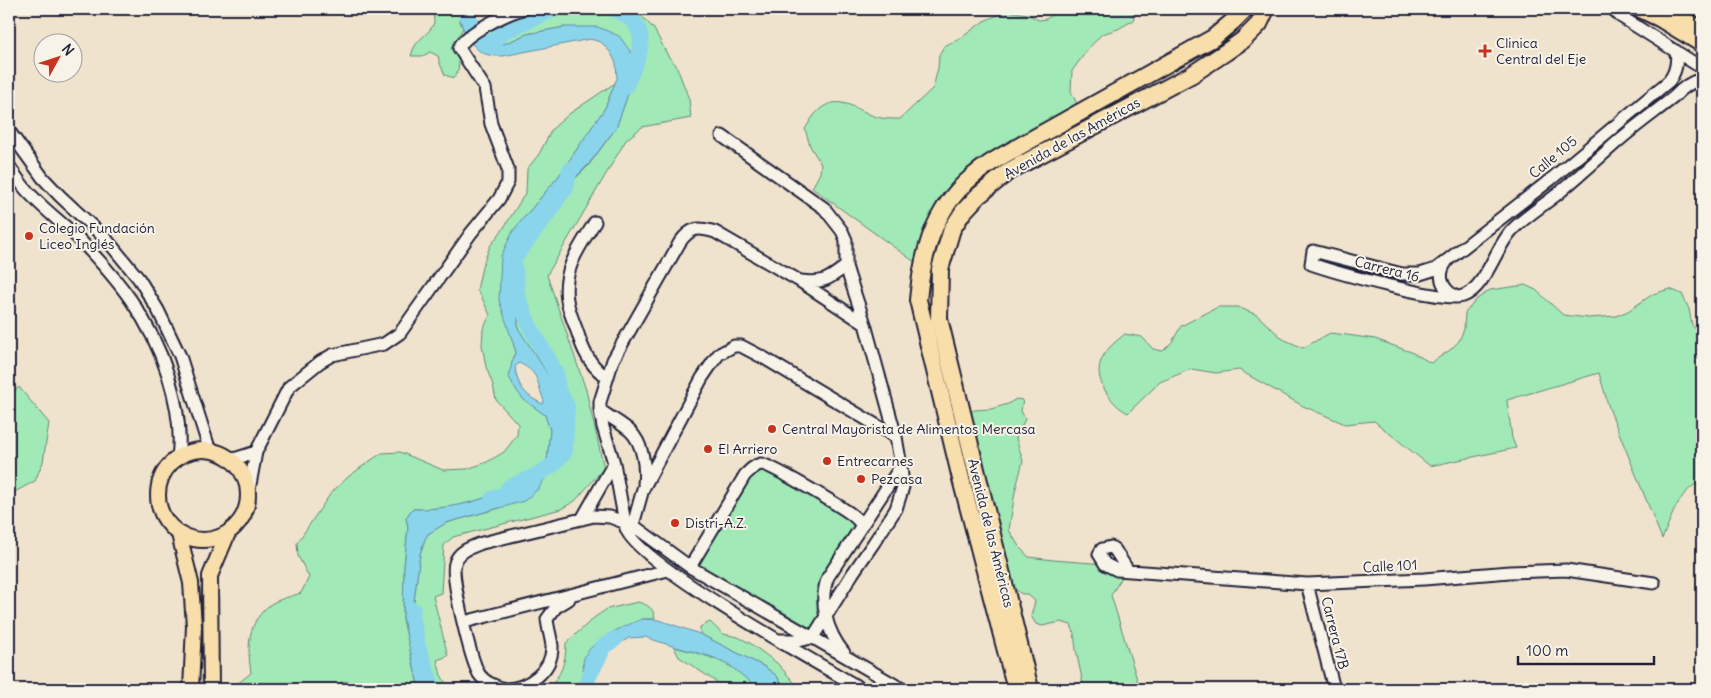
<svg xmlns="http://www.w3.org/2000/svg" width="1711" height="698" viewBox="0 0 1711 698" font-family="Delius,sans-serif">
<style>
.green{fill:#a1e9b6;stroke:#628678}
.water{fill:#8bd5ec;stroke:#618da5;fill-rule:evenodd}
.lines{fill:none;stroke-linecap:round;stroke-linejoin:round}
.river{stroke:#8bd5ec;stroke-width:16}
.minor-casing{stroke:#22223b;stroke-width:15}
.major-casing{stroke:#22223b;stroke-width:18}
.highway-casing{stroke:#22223b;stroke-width:20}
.minor{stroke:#f7f3e8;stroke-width:11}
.major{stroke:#f8deab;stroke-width:14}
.highway{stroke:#f8deab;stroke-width:16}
.poi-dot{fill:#c8321e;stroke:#f7f3e8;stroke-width:2}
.labels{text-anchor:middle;stroke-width:4;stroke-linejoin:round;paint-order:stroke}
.poi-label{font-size:14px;fill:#22223b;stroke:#f7f3e8;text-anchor:start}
.street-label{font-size:14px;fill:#22223b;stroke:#f7f3e8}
</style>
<rect width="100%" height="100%" fill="#f0e3ce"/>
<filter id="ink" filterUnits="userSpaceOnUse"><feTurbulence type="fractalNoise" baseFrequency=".02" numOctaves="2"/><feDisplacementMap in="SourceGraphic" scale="10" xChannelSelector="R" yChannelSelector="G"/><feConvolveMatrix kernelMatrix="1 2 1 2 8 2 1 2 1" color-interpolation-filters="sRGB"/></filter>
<g filter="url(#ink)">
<path class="green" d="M433,9H460V22L463,28L455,44C457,59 463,64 454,78L445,75L440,64L438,56L430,52L423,56H411C415,37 431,35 434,22C434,18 433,13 433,9Z
M523,9H635L654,29L668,56L676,65L689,99L691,118L642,127L626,140L547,275L586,390L604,468L575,501L561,509L453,537L444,545L441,593L433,596L448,656L437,660L441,675L449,689H434L429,679L415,633L413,609L420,554L425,539L428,534L446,523L507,506L560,449C571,424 561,415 558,390L518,329L517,260L522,248L548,205L588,166L616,128L633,80L630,51L565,27L527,34L504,44L483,41L477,36Z
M1061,9H1132L1134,20L1118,29L1102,34L1088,49L1072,71L1071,91L1081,113L962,185L923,268L812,188L820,173L821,164L810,146L805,129C809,123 813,115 819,110C836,95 852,106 869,114C879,119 889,119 900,119L933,88L938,68L939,55L944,46L961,38L984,21L1007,11L1027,14L1039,20L1046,19Z
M615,83L605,108L558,177L513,231V341L516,352L512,362L523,398L545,415L550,430L547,462C538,469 529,476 519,482C488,501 448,510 412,509L406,518L408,527L404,567L403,619L419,689H354L351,683L345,681L328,689H233L236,685L251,673C247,646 247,622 271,604C279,599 292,596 301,593L309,577L298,556L297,543L331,493L348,477L367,463L382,453L400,452L443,470L467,469L487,462L504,452L517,435L518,424L496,400L493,385L486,367L482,345L483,329L490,315L481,296L477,290L482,267L490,246L503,229L526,192L527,169L539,154L552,129L569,114Z
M1525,285L1536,290L1563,315L1589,318L1616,316L1628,311L1653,294L1670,289L1682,294L1689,309L1692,325L1702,337V481C1678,491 1672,517 1662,539L1609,408L1599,373L1507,400L1512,438L1516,448L1430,466L1374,421L1345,424L1303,406L1239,370L1216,373L1191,369L1160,382L1128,413C1118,408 1112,401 1106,392C1090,366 1104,350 1125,334L1142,337L1153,349L1163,351L1172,342L1181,326L1218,307H1238L1257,315L1283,339L1303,348L1330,333L1347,335L1375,339L1411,352L1431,363L1450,350L1459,341L1464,329L1465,313L1477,299L1490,290Z
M19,387L49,423L43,462L35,481L9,495V395Z
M1016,399L1023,400L1021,411L1025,419L1016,438L1023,461L1015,492L1009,530L1020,548L1029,557L1053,560L1105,564L1127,569L1111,595L1140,689H1084L1076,650L1074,633L1071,625L1061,622L1042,626L1036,624L1031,616L1035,601L1027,594H1022L1003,582L964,417L974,410L991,409L1008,404Z
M760,464L862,525L828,577L824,605L813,637L690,567L729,501Z
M638,602C648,605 654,608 655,619H642L582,665L588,685L586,689H548C561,675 566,663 566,643L595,617L607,609Z
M710,622L723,634L738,637L750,643L777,663L800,689H784L777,676L765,667L700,634V627Z
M674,647C710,656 732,662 759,689H727L679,657Z"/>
<path class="water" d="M460,9H473L470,16L477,36L483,41L504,44L527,34L565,27H598L619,36L630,51L634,66L633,80L616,128L588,165L548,205L522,248L517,260L518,328L558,390L560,402L566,424L565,438L554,464L538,489L524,501L446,523L428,534L425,539L420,554L413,609L415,633L429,679L434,689H419L403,619L404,567L408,527L406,518L412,509C448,510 488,501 519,482C529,476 538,469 547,462L550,430L545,415L523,399L515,388L509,377L512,362L516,352L499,300L501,256L513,231L558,177L605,108L617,78L616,63L611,53L601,42L590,39L503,56C496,56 490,56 483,53C469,46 458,24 460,9ZM519,363C540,373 536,381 544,401L543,404C526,397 517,386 515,367Z
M642,619L659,620L700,634L765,667L777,676L784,689H759L728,664L712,657L669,645L645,637L629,638L601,654L596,664L594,675L595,689H586C589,681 583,675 583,666C581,643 625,626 642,619Z"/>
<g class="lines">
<path class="river" d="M463,9L483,41L493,43L503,32L554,9
M614,9C619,12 626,15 631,19C652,38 634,66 625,87
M492,499L505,494L509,487L535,476L554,464L565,451L567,406L558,390L556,373L530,327L523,310L517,295L516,278L513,260C525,244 537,227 550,211C556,203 558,195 566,188L569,172L571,169
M413,610L412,615L418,647L433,689
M586,689L588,678L601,653V648L615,639"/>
<defs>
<path id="minor" d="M1613,9L1620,16L1702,68
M1676,51C1678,63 1676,72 1669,81L1550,180L1436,269L1420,274H1402L1313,251L1311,264C1334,272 1444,303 1463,296C1486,288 1495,248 1512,230C1526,216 1544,205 1560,192C1579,176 1598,159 1617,142C1635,126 1655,112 1674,97C1682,88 1690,82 1702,79
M9,131L43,178L60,196L107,240L139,279L158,310L180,356L210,451
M722,136L824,208L842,231L846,240V266L849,276L865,324L896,437L901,466L903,487L896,509L873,544L853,573L813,637L803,640H779
M9,166C16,176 23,188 32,196C46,211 62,223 77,237C118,279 150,318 168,375C176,401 182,430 178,457
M595,222C580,246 562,270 567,300C569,313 575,324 579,337C584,353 592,368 607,377
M1447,261C1436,275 1442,290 1457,297
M801,281C823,284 829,279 846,266
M600,410C609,417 621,423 630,431C643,443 646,467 644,484
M231,460L256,452
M247,501L256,452L289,387L320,362L332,355L384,344L400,333L471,233L499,199L508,182V169L491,124L485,88L459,48C465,33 508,13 523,9
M582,519L614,463
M631,532L643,489L702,378L715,359L719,354L734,346H741L764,358L896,437
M690,567L745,475C750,470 755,465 761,464C770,464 840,506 851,514C855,517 859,521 862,525
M1127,569L1115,550L1111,547L1102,549L1099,554L1105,564L1117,570L1307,584L1424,579L1510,572L1566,570L1654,583
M1307,584L1334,689
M464,622L668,570
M844,653C827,632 818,602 828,577L901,466
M505,689C495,686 485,683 479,674C471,660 450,577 455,563C458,551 472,547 482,543L594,516L610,517L634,526L690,567L902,689
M505,689C527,689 553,671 552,646C551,637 548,629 547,619L556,607L569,599
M862,689C824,667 633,561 626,528L614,463L603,427L600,410V402L613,360L680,242C691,227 698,227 715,232L798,280L865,324"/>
<path id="major" d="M1638,9L1659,19L1702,45
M1668,9L1702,29
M158 495a45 45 0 1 1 90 0a45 45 0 1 1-90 0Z
M179,534L191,583L194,626L191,689
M211,689L210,576L228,533"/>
<path id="highway" d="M1016,689L962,483L918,300C924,235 942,190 1002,156L1213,38L1232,22L1245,9
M1030,689L939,319L940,269L952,229L963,212L978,196L1009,171L1191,75L1226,52L1243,40L1259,24L1266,9"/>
</defs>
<use href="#minor" class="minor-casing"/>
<use href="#major" class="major-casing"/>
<use href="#highway" class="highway-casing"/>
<use href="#minor" class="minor"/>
<use href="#major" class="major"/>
<use href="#highway" class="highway"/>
</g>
</g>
<g class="poi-dot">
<path d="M1482.5 43.5h5v5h5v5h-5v5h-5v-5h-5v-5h5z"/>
<circle cx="29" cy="236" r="5"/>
<circle cx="772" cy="429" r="5"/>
<circle cx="708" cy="449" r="5"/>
<circle cx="827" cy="461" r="5"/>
<circle cx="861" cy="479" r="5"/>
<circle cx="675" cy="523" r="5"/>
</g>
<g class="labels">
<g class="poi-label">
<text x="1496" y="48">Clinica<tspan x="1496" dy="16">Central del Eje</tspan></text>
<text x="39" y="233">Colegio Fundación<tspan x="39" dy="16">Liceo Inglés</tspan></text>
<text x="782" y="434">Central Mayorista de Alimentos Mercasa</text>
<text x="718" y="454">El Arriero</text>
<text x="837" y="466">Entrecarnes</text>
<text x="871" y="484">Pezcasa</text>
<text x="685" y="528">Distri-A.Z.</text>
</g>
<g class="street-label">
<text transform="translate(1072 138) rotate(-29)" y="5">Avenida de las Américas</text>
<text transform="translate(1553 157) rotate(-40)" y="5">Calle 105</text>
<text transform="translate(1387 269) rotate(14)" y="5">Carrera 16</text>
<text transform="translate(991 533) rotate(76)" y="5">Avenida de las Américas</text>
<text transform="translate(1390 566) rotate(-3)" y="5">Calle 101</text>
<text transform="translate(1335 633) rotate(76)" y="5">Carrera 17B</text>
</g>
</g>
<rect width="1711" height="698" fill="none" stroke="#f7f3e8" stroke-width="30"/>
<rect x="15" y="15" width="1681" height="668" fill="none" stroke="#22223b" stroke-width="2" filter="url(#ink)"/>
<g transform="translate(58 58) rotate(50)"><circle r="24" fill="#f7f3e8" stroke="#a29fa3"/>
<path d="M0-4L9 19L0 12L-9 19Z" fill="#c8321e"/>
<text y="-8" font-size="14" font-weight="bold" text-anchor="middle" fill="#22223b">N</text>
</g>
<path d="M1518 656v8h136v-8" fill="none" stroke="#22223b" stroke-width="2.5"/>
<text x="1526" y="656" font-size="15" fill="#22223b" stroke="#f7f3e8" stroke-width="4" paint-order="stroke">100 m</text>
</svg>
